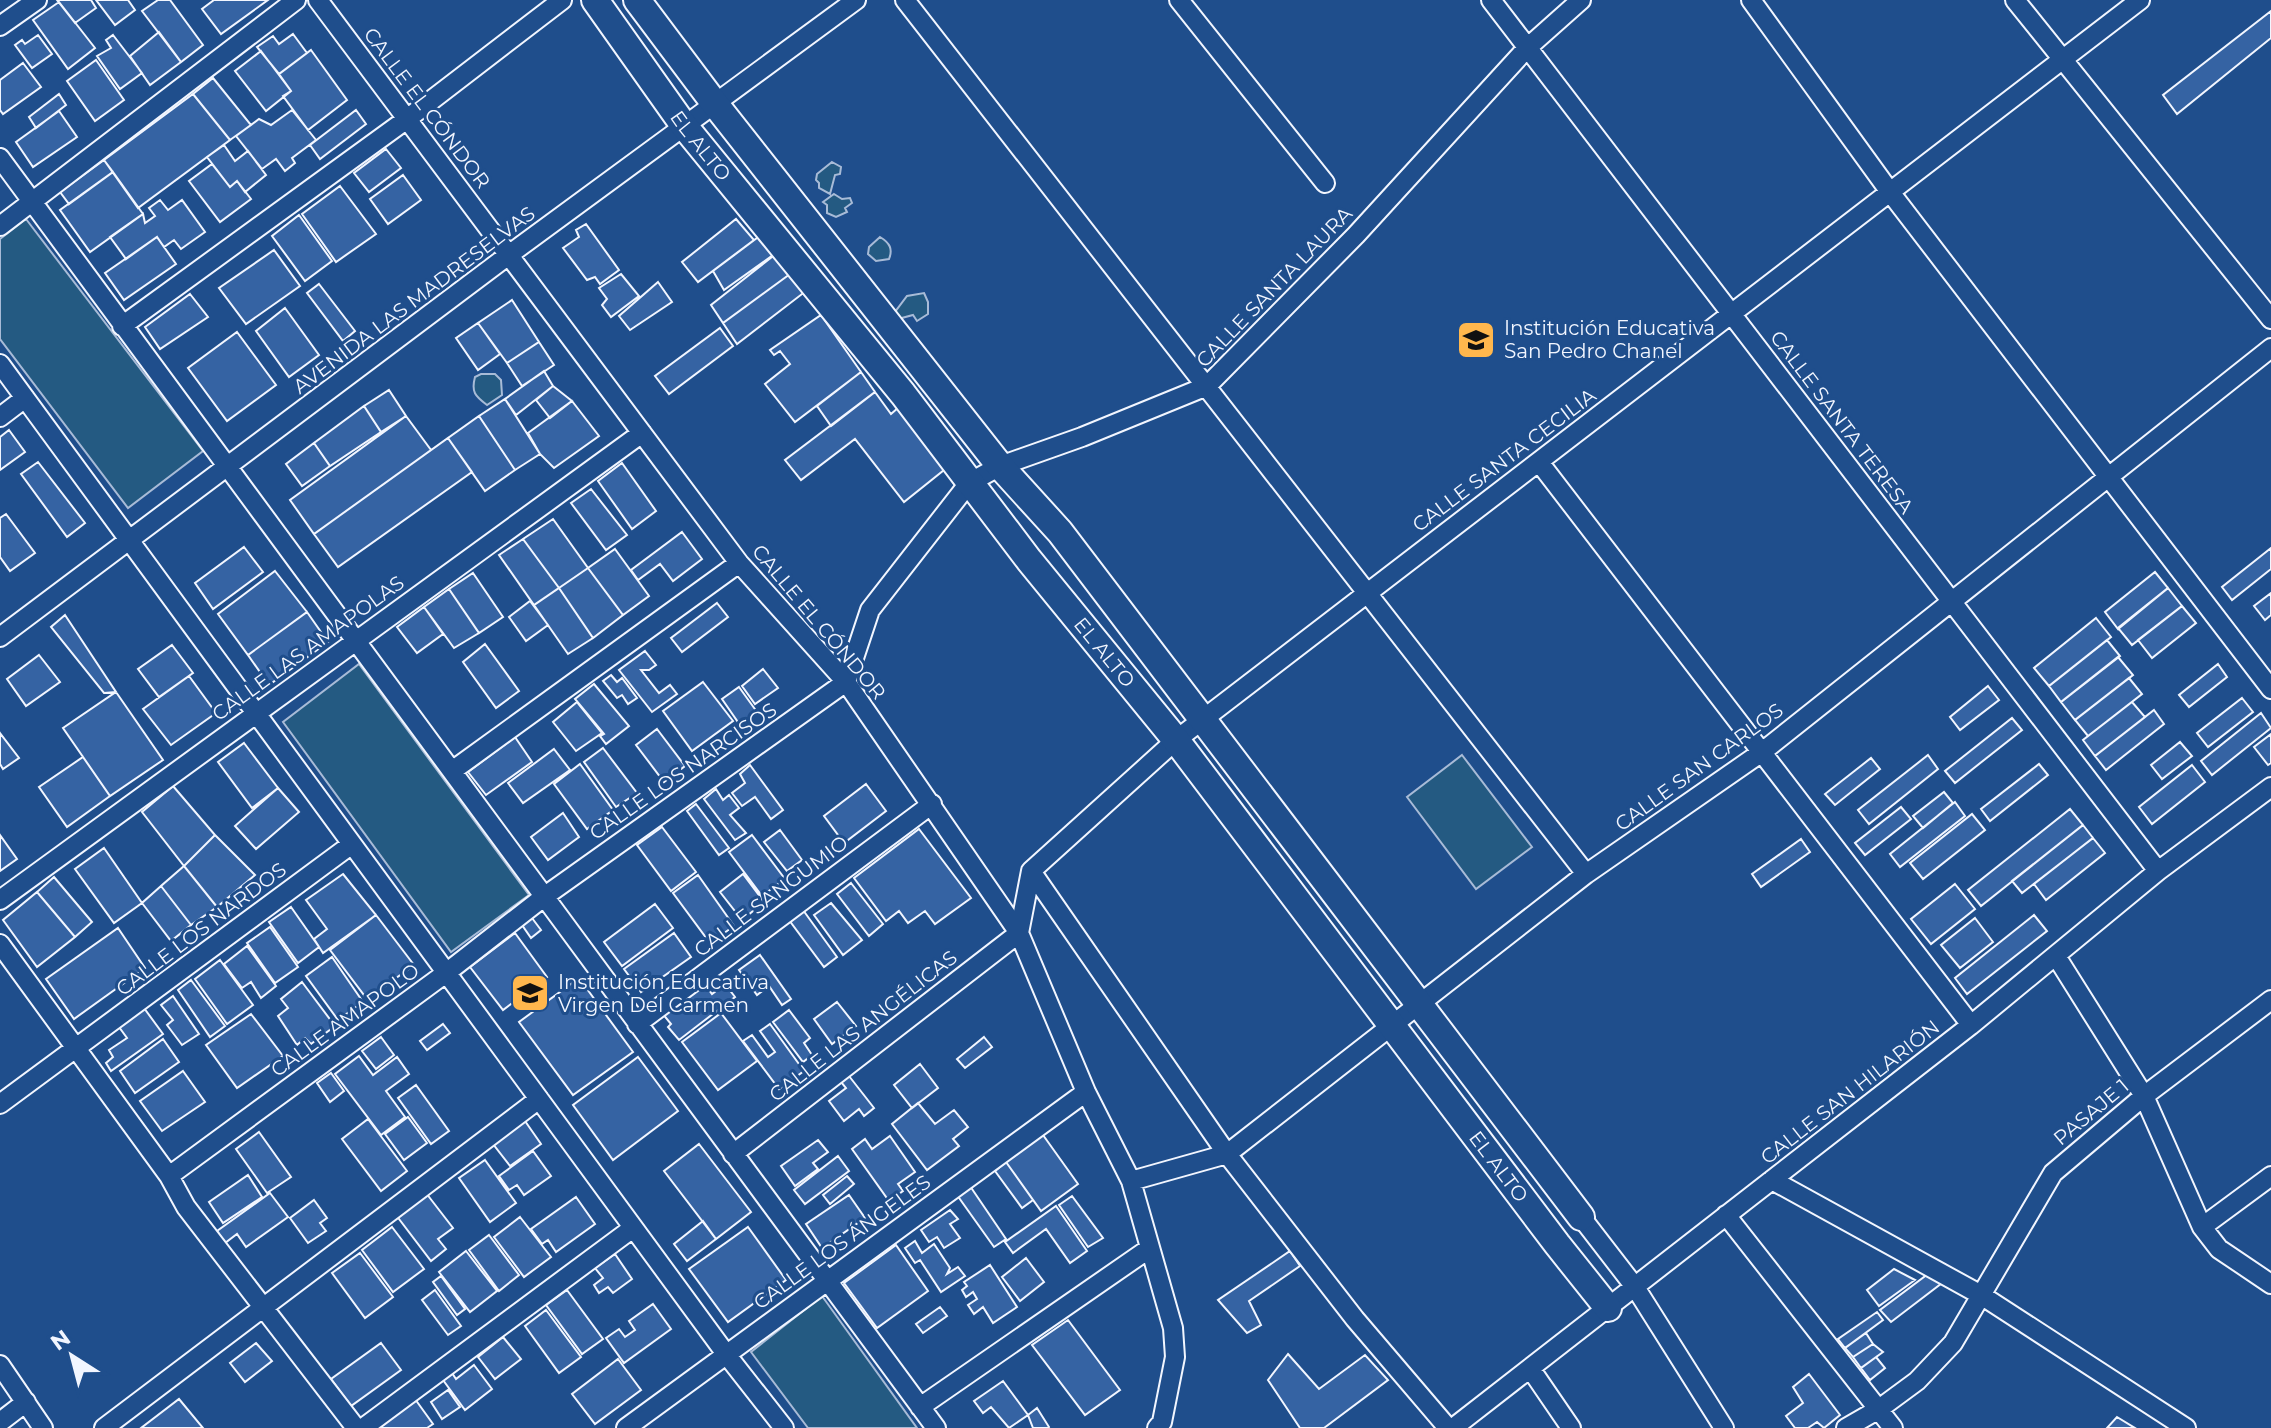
<svg xmlns="http://www.w3.org/2000/svg" width="2271" height="1428" viewBox="0 0 2271 1428" font-family="Montserrat,sans-serif">
<style>
.green{fill:#245a82;stroke:#a8bbd7;stroke-width:2}
.building{fill:#3563a3;stroke:#f2f6ff;stroke-width:2}
.lines{fill:none;stroke-linecap:round;stroke-linejoin:round}
.street-casing{stroke:#f2f6ff;stroke-width:22}
.secondary-casing{stroke:#f2f6ff;stroke-width:30}
.street{stroke:#1f4e8c;stroke-width:18}
.secondary{stroke:#1f4e8c;stroke-width:26}
.labels{text-anchor:middle;stroke-width:6;stroke-linejoin:round;paint-order:stroke}
.street-label{font-size:20px;fill:#f2f6ff;stroke:#1f4e8c}
.poi-label{font-size:20px;fill:#f2f6ff;stroke:#1f4e8c;text-anchor:start}
</style>
<rect width="100%" height="100%" fill="#1f4e8c"/>
<path class="green" d="M832,162L841,167L840,174L835,175L830,194L819,188V183L816,180L817,174Z
M834,194L842,199L850,198L852,203L845,208L847,212L836,217L827,213V205L823,202Z
M26,219L203,451L128,508L0,339V239Z
M880,237C890,243 893,249 889,259L876,261L868,254L869,247Z
M924,293L928,302V314L917,321L913,315L898,319L895,312L907,296Z
M481,374H495L501,380L502,395L487,405C475,396 471,392 475,377Z
M359,664L529,895L451,952L283,722Z
M1462,755L1532,847L1476,889L1407,797Z
M822,1296L917,1428H808L751,1352Z"/>
<path class="building" d="M57,0H91L96,8L75,23Z
M96,0H128L135,10L115,25Z
M158,0H170L203,45L181,62L142,11Z
M214,0H268L221,34L202,9Z
M59,2L95,48L68,69L33,20Z
M2271,11V38L2177,114L2163,95Z
M159,32L181,62L150,85L130,56Z
M293,34L307,53L279,74L257,47L273,36L279,44Z
M38,35L52,54L32,68L15,45L22,40L25,44Z
M113,35L142,73L120,89L97,56L111,48L106,40Z
M311,50L347,100L308,130L283,96L291,91L279,74Z
M261,51L291,91L266,111L235,71Z
M96,60L124,100L95,121L67,81Z
M23,63L41,87L3,114L0,110V80Z
M213,78L251,125L230,140L193,94Z
M59,94L66,105L36,128L29,117Z
M193,94L230,140L138,208L104,160Z
M292,110L316,140L292,158L295,163L285,171L276,159L262,169L236,136L259,119L271,125Z
M356,110L366,124L320,159L310,145Z
M59,111L77,137L33,167L16,142Z
M224,145L235,161L248,151L266,175L245,192L237,181L230,187L207,157Z
M386,149L401,168L369,192L354,173Z
M104,160L113,172L69,204L60,192Z
M212,164L230,187L237,181L251,199L220,222L189,181Z
M113,172L143,214L90,252L60,210Z
M403,175L421,200L388,224L370,199Z
M340,186L376,234L336,262L302,214Z
M160,200L168,210L182,200L205,232L181,249L174,240L164,247L157,237L126,259L110,237L143,214L145,223L155,216L149,208Z
M299,215L332,261L305,281L272,236Z
M736,219L754,240L698,282L682,262Z
M586,224L619,270L600,284L595,277L587,280L563,248L579,237L576,230Z
M761,235L773,255L724,290L713,271Z
M157,237L176,264L124,300L105,273Z
M274,250L300,286L246,324L219,288Z
M777,253L790,274L723,323L711,305Z
M621,274L639,296L611,317L602,305L607,299L599,288Z
M790,274L806,291L737,344L723,323Z
M658,282L672,302L630,330L619,316Z
M319,284L355,331L343,341L307,293Z
M190,294L208,317L160,349L145,327Z
M512,300L539,342L507,363L478,323Z
M285,308L319,355L289,377L256,331Z
M821,315L861,372L795,422L765,384L790,364L780,351L774,355L770,350Z
M478,323L500,354L478,370L456,338Z
M720,328L733,346L669,394L655,376Z
M237,332L276,385L227,421L188,368Z
M539,342L554,365L522,386L507,363Z
M544,371L553,386L516,415L505,399Z
M861,372L875,392L831,426L817,406Z
M553,386L572,401L550,418L536,400Z
M389,390L406,416L381,432L364,406Z
M875,392L891,414L899,407L944,470L904,502L855,439L801,480L785,460Z
M505,399L540,454L515,470L479,416Z
M572,401L599,436L554,468L540,454L528,433Z
M364,406L381,432L330,466L314,443Z
M406,416L431,450L314,534L290,500Z
M479,416L515,470L485,491L448,438Z
M9,430L25,452L0,470V437Z
M448,438L472,472L338,567L314,534Z
M314,443L330,466L302,486L286,464Z
M38,462L85,523L67,537L21,474Z
M622,463L656,511L632,529L598,481Z
M591,489L627,535L606,550L571,503Z
M6,514L35,553L10,571L0,557V518Z
M553,519L588,568L559,588L523,539Z
M682,532L702,559L673,581L660,564L638,580L631,570Z
M523,539L559,588L534,605L499,555Z
M244,547L263,572L213,609L195,583Z
M2271,548V569L2232,600L2222,587Z
M615,549L649,596L623,615L588,568Z
M588,568L623,615L593,638L559,588Z
M275,571L307,612L248,655L218,614Z
M2155,572L2168,588L2118,629L2105,612Z
M473,573L503,617L479,633L449,589Z
M559,588L593,638L568,654L534,605Z
M2168,588L2182,606L2132,645L2118,628Z
M449,589L479,633L454,648L424,607Z
M2271,593V615L2265,620L2254,606Z
M530,601L548,625L526,641L509,617Z
M717,603L728,617L682,652L671,638Z
M2182,606L2196,623L2152,658L2138,640Z
M424,607L443,634L417,653L397,627Z
M307,612L328,642L269,685L248,655Z
M65,615L116,692L104,693L51,627Z
M2096,618L2111,637L2049,686L2034,668Z
M2107,640L2120,656L2061,702L2049,686Z
M485,644L519,691L496,708L463,662Z
M172,645L193,673L159,697L138,669Z
M645,651L656,665L649,670H641L659,693L670,685L677,694L652,712L619,670Z
M39,655L60,682L26,706L7,679Z
M2118,657L2133,675L2075,720L2061,702Z
M2218,664L2227,677L2189,707L2179,695Z
M763,669L778,688L755,704L742,686Z
M611,675L617,682L622,678L637,698L628,704L622,695L617,698L603,681Z
M189,676L216,713L171,745L143,709Z
M2129,678L2142,694L2088,736L2075,720Z
M703,682L733,721L692,751L663,711Z
M594,684L629,726L606,744L600,736L604,734L575,699Z
M1988,686L1999,700L1960,730L1950,717Z
M739,687L757,712L740,725L722,699Z
M116,692L163,760L110,796L63,728Z
M2242,698L2253,712L2208,747L2197,733Z
M577,702L602,733L576,751L553,722Z
M2132,702L2145,717L2095,756L2083,740Z
M2154,710L2164,724L2106,770L2095,756Z
M2261,713L2271,728L2212,775L2201,761Z
M2012,718L2022,730L1955,783L1945,771Z
M657,729L685,766L664,782L636,745Z
M0,733L19,758L3,769L0,764Z
M2271,734V763L2268,765L2254,747Z
M515,737L532,762L486,795L468,772Z
M2180,742L2192,756L2162,779L2151,765Z
M244,743L278,788L252,808L218,762Z
M603,748L637,793L616,807L584,762Z
M554,749L570,770L523,803L508,783Z
M1928,755L1938,769L1869,824L1858,810Z
M83,757L110,796L67,827L39,787Z
M1871,758L1880,769L1835,805L1825,794Z
M580,764L613,810L587,829L554,784Z
M2039,764L2048,775L1990,821L1981,809Z
M750,765L783,810L771,819L755,797L742,806L732,793L745,783L740,774Z
M2192,765L2205,782L2152,824L2139,807Z
M866,784L886,811L844,843L824,816Z
M173,786L215,835L184,866L142,812Z
M278,788L299,812L256,849L235,826Z
M716,789L723,800L729,795L739,808L730,815L746,833L735,840L704,799Z
M1944,792L1953,803L1923,828L1913,816Z
M1955,802L1965,816L1900,867L1890,854Z
M696,804L729,848L719,855L687,811Z
M1901,807L1911,819L1865,855L1855,843Z
M2070,809L2083,825L1981,906L1968,890Z
M563,813L579,837L548,860L531,837Z
M1972,814L1985,830L1923,879L1910,863Z
M2083,825L2093,838L2022,893L2012,881Z
M662,827L696,872L671,891L637,845Z
M919,829L971,898L935,924L925,911L908,923L899,911L886,921L854,878Z
M780,830L802,860L787,871L764,842Z
M0,835L17,859L0,871Z
M215,835L255,875L217,907L184,866Z
M752,835L785,879L762,896L729,852Z
M2093,838L2105,853L2046,900L2034,884Z
M1801,839L1810,852L1761,887L1752,874Z
M104,848L142,903L114,923L75,869Z
M184,866L217,907L191,925L161,886Z
M343,874L376,915L323,953L314,939L327,929L306,900Z
M743,874L764,902L742,920L720,892Z
M698,875L734,926L710,943L673,893Z
M54,877L92,922L75,937L37,892Z
M851,883L883,924L869,936L837,894Z
M1955,884L1975,909L1931,944L1911,919Z
M161,886L191,925L171,941L142,903Z
M37,892L75,937L37,967L3,920Z
M831,903L862,940L843,955L814,915Z
M655,904L673,928L622,966L604,942Z
M291,907L319,947L298,963L269,922Z
M803,910L837,957L824,967L789,920Z
M376,915L414,965L367,999L330,950Z
M2034,915L2047,931L1967,994L1955,978Z
M532,918L541,930L531,938L522,925Z
M1975,918L1993,942L1960,968L1941,945Z
M270,927L298,967L275,983L247,943Z
M118,928L145,968L74,1019L46,979Z
M515,933L547,977L503,1010L470,967Z
M674,933L691,957L641,992L624,969Z
M247,946L276,986L261,998L251,982L242,988L224,964Z
M760,955L791,999L782,1005L769,986L757,995L739,970Z
M332,957L363,1002L338,1020L306,976Z
M220,960L253,1005L227,1024L195,979Z
M579,978L633,1052L573,1095L519,1022Z
M191,980L225,1026L210,1037L178,990Z
M302,982L335,1026L311,1044L305,1038L297,1045L278,1016L288,1008L281,999Z
M703,982L712,994L725,984L735,997L679,1040L668,1027L671,1024L662,1013Z
M173,996L199,1034L182,1045L167,1025L173,1020L161,1005Z
M837,1002L856,1026L832,1044L814,1019Z
M144,1008L163,1034L111,1071L106,1063L113,1057L109,1050L127,1038L119,1027Z
M789,1010L810,1038L804,1043L812,1055L803,1062L773,1022Z
M721,1013L757,1061L718,1090L682,1042Z
M251,1014L283,1056L237,1088L206,1045Z
M443,1024L450,1033L427,1050L420,1041Z
M770,1024L804,1071L779,1089L743,1041L752,1035L768,1057L775,1052L760,1031Z
M381,1037L394,1055L376,1069L362,1051Z
M984,1037L992,1047L965,1068L957,1059Z
M163,1039L179,1062L135,1093L120,1071Z
M359,1056L373,1075L397,1057L409,1074L386,1091L405,1117L381,1135L335,1074Z
M638,1057L678,1111L613,1160L573,1105Z
M920,1064L938,1088L912,1108L894,1085Z
M183,1071L205,1102L162,1131L140,1101Z
M331,1073L344,1091L330,1102L317,1083Z
M849,1076L874,1108L864,1116L859,1109L844,1121L829,1101L846,1088L841,1082Z
M416,1085L449,1131L431,1144L398,1098Z
M918,1103L935,1124L954,1110L968,1127L953,1139L959,1146L927,1170L892,1124Z
M408,1117L427,1143L404,1160L385,1134Z
M368,1119L407,1171L381,1191L342,1139Z
M525,1121L541,1144L510,1166L493,1144Z
M259,1132L291,1177L267,1193L236,1149Z
M1043,1135L1078,1184L1041,1211L1006,1162Z
M890,1136L915,1172L898,1184L903,1191L889,1201L852,1149L865,1139L872,1149Z
M818,1140L828,1152L813,1163L818,1169L795,1186L781,1166Z
M699,1144L751,1212L716,1239L664,1171Z
M533,1151L551,1176L524,1195L517,1185L509,1190L499,1176Z
M838,1156L849,1171L805,1204L794,1190Z
M485,1160L516,1203L490,1222L459,1178Z
M1006,1162L1033,1200L1022,1208L995,1171Z
M248,1175L262,1197L223,1223L209,1202Z
M847,1176L854,1184L830,1204L823,1195Z
M970,1186L1006,1239L994,1247L957,1195Z
M270,1193L288,1217L246,1247L237,1234L225,1243L217,1231Z
M426,1193L453,1228L438,1239L446,1249L431,1261L396,1215Z
M849,1195L865,1218L822,1248L806,1224Z
M1072,1196L1103,1238L1088,1247L1059,1205Z
M576,1197L595,1224L556,1252L548,1240L542,1244L531,1229Z
M314,1200L327,1218L320,1223L326,1231L308,1243L290,1218Z
M1056,1206L1087,1251L1070,1263L1046,1229L1013,1253L1005,1242Z
M950,1210L958,1219L950,1224L960,1238L944,1248L937,1237L929,1242L921,1230Z
M520,1217L551,1257L524,1277L494,1237Z
M703,1221L716,1239L687,1261L674,1244Z
M392,1227L424,1269L393,1292L362,1250Z
M748,1227L786,1280L728,1322L689,1269Z
M489,1235L519,1275L499,1291L469,1250Z
M915,1241L922,1253L934,1244L950,1268L947,1274L958,1267L965,1276L941,1292L920,1260L915,1263L905,1248Z
M896,1245L928,1291L877,1328L844,1283Z
M466,1251L497,1291L470,1312L439,1272Z
M1290,1251L1300,1266L1249,1301L1261,1325L1247,1333L1218,1300Z
M360,1253L393,1297L365,1318L332,1273Z
M615,1254L632,1279L613,1293L608,1287L599,1293L594,1285L603,1278L595,1268Z
M1026,1258L1044,1282L1020,1301L1002,1277Z
M990,1265L1017,1307L993,1323L983,1307L974,1314L968,1305L977,1299L973,1292L966,1297L962,1290L967,1286L964,1282Z
M1894,1269L1915,1280L1879,1306L1867,1290Z
M1928,1274L1942,1283L1891,1322L1880,1310Z
M441,1276L465,1309L457,1315L433,1282Z
M435,1290L461,1326L448,1335L422,1300Z
M567,1290L603,1339L582,1354L546,1305Z
M653,1304L671,1329L624,1363L606,1338L619,1329L625,1337L635,1330L629,1321Z
M940,1307L947,1316L923,1333L916,1324Z
M546,1310L581,1357L559,1373L525,1326Z
M1877,1312L1883,1320L1845,1348L1838,1339Z
M1068,1320L1120,1390L1085,1415L1032,1345Z
M1866,1333L1873,1344L1853,1357L1845,1348Z
M503,1337L521,1359L495,1379L478,1357Z
M256,1343L272,1361L245,1382L230,1363Z
M381,1343L401,1370L351,1406L331,1379Z
M1873,1344L1883,1352L1861,1368L1853,1357Z
M1288,1354L1319,1389L1365,1355L1388,1380L1324,1428H1300L1268,1380Z
M1876,1357L1885,1368L1870,1380L1861,1368Z
M618,1359L641,1390L595,1424L572,1394Z
M474,1365L492,1389L465,1410L443,1380L452,1373L456,1379Z
M1809,1374L1840,1415L1824,1428L1817,1422L1808,1428H1795L1786,1416L1803,1403L1793,1387Z
M1003,1381L1028,1415L1009,1428L991,1407L983,1413L974,1401Z
M448,1390L460,1407L442,1419L431,1402Z
M179,1399L203,1428H141Z
M415,1399L433,1424L427,1428H377Z
M1037,1408L1049,1427L1048,1428H1033L1028,1415Z
M2117,1417L2135,1428H2107Z"/>
<g class="lines">
<defs>
<path id="street" d="M318,0L739,563L846,682L1019,933L1086,1092L1131,1181L1173,1328L1175,1357L1162,1422L1157,1428
M905,0L1586,874
M1179,0L1325,183
M1491,0L2158,871
M1751,0L1890,192L2271,689
M2015,0L2271,319
M0,26L37,0
M0,158L936,1428
M0,226L296,0
M122,326L407,119L562,0
M0,364L726,1354L784,1428
M0,417L25,398
M1539,462L1971,1025
M0,637L510,254L856,0
M452,771L739,563
M1031,871L1227,1154L1355,1319L1448,1428
M0,900L642,433
M0,944L169,1176L186,1207L356,1428
M2056,956L2144,1096L2202,1227L2219,1249L2271,1284
M637,1024L932,804
M0,1104L352,844
M733,1154L1019,933L1031,871L1176,740L2140,0
M169,1176L446,973L545,896L846,682L870,610L969,483L1000,466L1082,437L1207,386L1356,235L1527,48L1581,0
M1772,1180L1981,1295L2186,1428
M1131,1181L1227,1154L1586,874L1762,752L2271,348
M1726,1215L1893,1428
M1581,1217L1635,1287L1724,1428
M2202,1227L2271,1176
M0,1365L43,1428
M1530,1368L1571,1428
M920,1407L1150,1248
M0,1422L26,1402
M104,1428L539,1099
M363,1428L633,1228
M626,1428L1086,1092
M1453,1428L1971,1025L2158,871L2271,787
M1846,1428L1879,1409L1917,1381L1953,1343L2053,1173L2144,1096L2271,1000"/>
<g id="secondary">
<path id="s1" d="M595,0L685,127L903,394L1029,560L1176,740L1557,1244L1608,1308"/>
<path d="M637,0L715,104L1000,466L1060,532L1581,1217"/>
</g>
</defs>
<use href="#street" class="street-casing"/>
<use href="#secondary" class="secondary-casing"/>
<use href="#street" class="street"/>
<use href="#secondary" class="secondary"/>
</g>
<defs>
<symbol id="school-square" viewBox="-11 -11 22 22"><rect x="-9" y="-9" width="18" height="18" rx="4" fill="#ffb74d" stroke="#1f4e8c"/><path d="M0-5L7-2L0 1L-7-2ZM-4 1L0 2.5L4 1V4Q0 6-4 4Z" fill="#111"/></symbol>
</defs>
<g fill-rule="evenodd">
<use href="#school-square" x="1454" y="318" width="44" height="44"/>
<use href="#school-square" x="508" y="971" width="44" height="44"/>
</g>
<g class="labels">
<g class="street-label">
<text transform="translate(427 108) rotate(53)" y="7">CALLE EL CÓNDOR</text>
<text dy="7" stroke="none"><textPath href="#s1" startOffset="180">EL ALTO</textPath></text>
<text transform="translate(1274 287) rotate(-46)" y="7">CALLE SANTA LAURA</text>
<text transform="translate(414 300) rotate(-37)" y="7">AVENIDA LAS MADRESELVAS</text>
<text transform="translate(1842 422) rotate(53)" y="7">CALLE SANTA TERESA</text>
<text transform="translate(1504 460) rotate(-37)" y="7">CALLE SANTA CECILIA</text>
<text transform="translate(819 622) rotate(50)" y="7">CALLE EL CÓNDOR</text>
<text transform="translate(308 648) rotate(-36)" y="7">CALLE LAS AMAPOLAS</text>
<text dy="7" stroke="none"><textPath href="#s1" startOffset="828">EL ALTO</textPath></text>
<text transform="translate(1699 767) rotate(-36)" y="7">CALLE SAN CARLOS</text>
<text transform="translate(683 771) rotate(-35)" y="7">CALLE LOS NARCISOS</text>
<text transform="translate(771 896) rotate(-37)" y="7">CALLE SANGUMIO</text>
<text transform="translate(201 929) rotate(-37)" y="7">CALLE LOS NARDOS</text>
<text transform="translate(345 1020) rotate(-36)" y="7">CALLE AMAPOLO</text>
<text transform="translate(863 1026) rotate(-38)" y="7">CALLE LAS ANGÉLICAS</text>
<text transform="translate(1850 1092) rotate(-38)" y="7">CALLE SAN HILARIÓN</text>
<text transform="translate(2091 1112) rotate(-40)" y="7">PASAJE 1</text>
<text dy="7" stroke="none"><textPath href="#s1" startOffset="1476">EL ALTO</textPath></text>
<text transform="translate(842 1242) rotate(-36)" y="7">CALLE LOS ÁNGELES</text>
</g>
<g class="poi-label">
<text x="1504" y="335">Institución Educativa<tspan x="1504" dy="23">San Pedro Chanel</tspan></text>
<text x="558" y="989">Institución Educativa<tspan x="558" dy="23">Virgen Del Carmen</tspan></text>
</g>
</g>
<g transform="translate(72 1356) rotate(324)" stroke="#1f4e8c" stroke-width="6" paint-order="stroke">
<path d="M0-6L14 30L0 20L-14 30Z" fill="#f2f6ff"/>
<text y="-12" font-size="22" font-weight="bold" text-anchor="middle" fill="#f2f6ff">N</text>
</g>
</svg>
